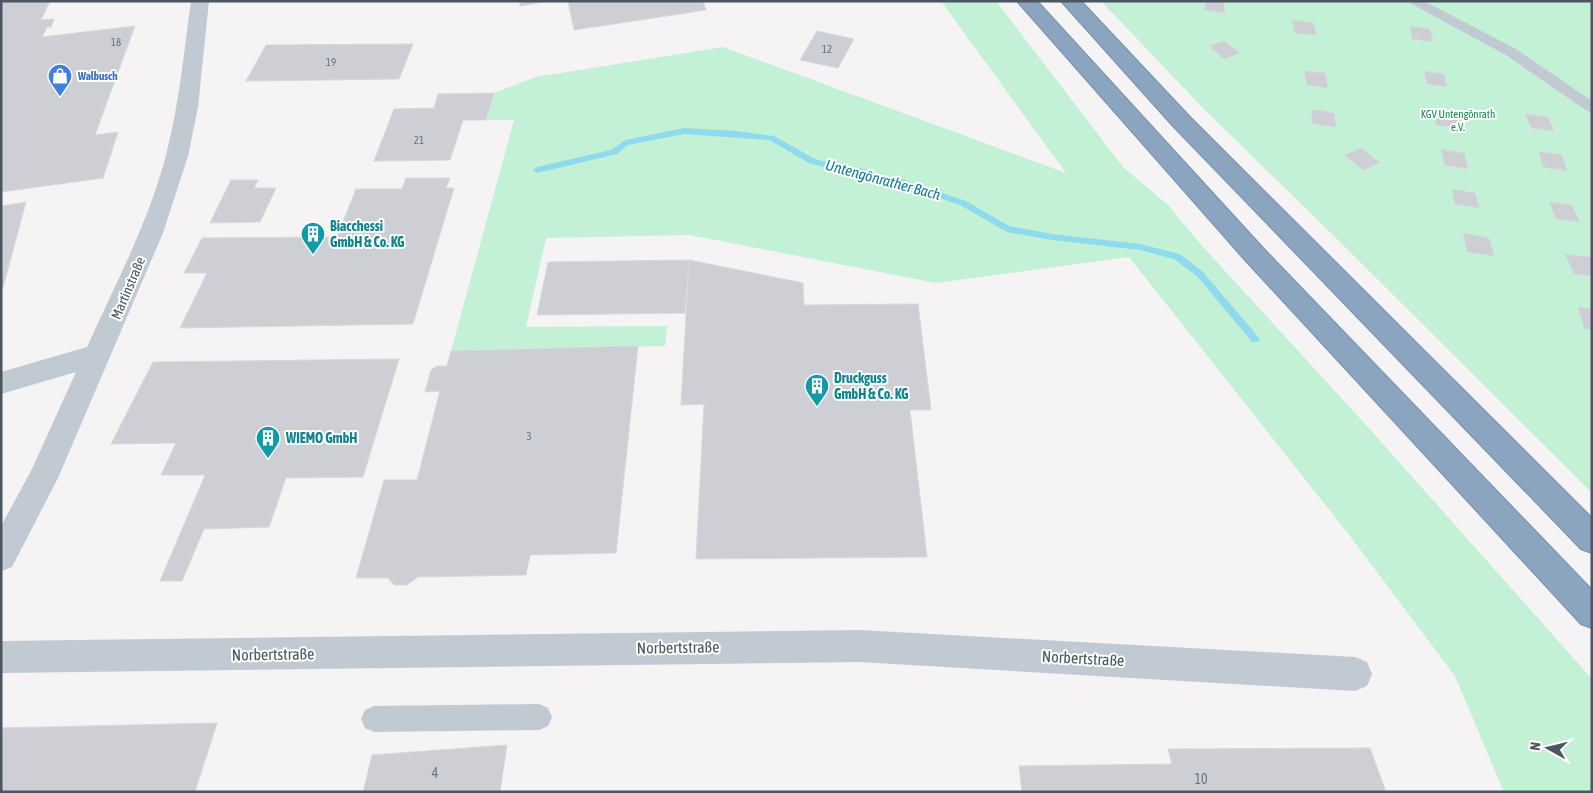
<svg xmlns="http://www.w3.org/2000/svg" width="1593" height="793" viewBox="0 0 1593 793" font-family="'Asap Condensed',sans-serif">
<style>
.green{fill:#c3f1d5}
.lines{fill:none;stroke-linecap:round;stroke-linejoin:round}
.stream{fill:#90daee;fill-rule:evenodd}
.building{fill:#cdcfd5;stroke:#d7d9de}
.highway-casing{stroke:#7690ad;stroke-width:2}
.lane{fill:#c1cad2;fill-rule:evenodd}
.street{fill:#c1cad2;fill-rule:evenodd}
.highway{fill:#8ba5c1;fill-rule:evenodd}
.labels{text-anchor:middle;stroke-width:4;stroke-linejoin:round;paint-order:stroke}
.number-label{font-size:11px;fill:#6b747e}
.far-shop-label{font-size:11px;font-weight:bold;fill:#366cbe;stroke:#fff;text-anchor:start}
.far-park-label{font-size:11px;fill:#17864f;stroke:#fff}
.culture-label{font-size:14px;font-weight:bold;fill:#0d838f;stroke:#fff;text-anchor:start}
.street-label{font-size:14px;fill:#4a5661;stroke:#fff}
.near-number-label{font-size:14px;fill:#6b747e}
.water-label{font-size:15px;font-style:italic;fill:#0c7c9b;stroke:#fff}
.near-street-label{font-size:16px;fill:#4a5661;stroke:#fff}
</style>
<rect width="100%" height="100%" fill="#f5f3f3"/>
<path class="green" d="M941,1H996L1123,167L1168,205L1203,247L1366,425L1592,679V792H1504L1455,676L1350,536L1129,257L936,283L690,235L546,238L526,327L667,326L665,346L451,351L514,120H486L494,93L536,77L723,47L1066,173Z
M1101,1H1592V493L1334,236L1202,107Z"/>
<g class="lines">
<path class="stream" d="M684,128L737,131L774,136L815,159L834,164L865,169L877,176L902,179L966,201L1009,226L1052,234L1140,244L1180,254L1203,272L1260,339L1258,342H1252L1197,276L1174,259L1140,250L1052,240L1007,232L960,205L901,185L875,182L860,173L834,170L809,163L769,140L684,134L628,145L617,154L537,173L533,170L537,167L611,150L625,140Z"/>
</g>
<path class="building" d="M1,1H52L49,3L42,18L38,20L54,19L51,27H47L42,37L135,26L95,135L118,132L103,178L1,192Z
M520,1H549L520,6Z
M568,1H703L706,10L574,30Z
M1205,1H1224L1225,13L1205,10Z
M1292,20L1313,23L1317,35L1295,33Z
M1410,26L1430,29L1433,42L1412,39Z
M817,31L854,39L838,68L800,60Z
M1224,41L1240,53L1224,59L1209,46Z
M413,44L399,79L246,81L266,45Z
M1304,71L1325,73L1328,88L1307,85Z
M1424,71L1444,74L1447,87L1427,84Z
M494,93L486,120H463L450,160L374,161L394,109L434,108L438,94Z
M1311,109L1334,113L1336,127L1313,124Z
M1433,111L1456,114L1459,128L1436,125Z
M1525,114L1548,117L1554,131L1531,128Z
M1361,148L1380,163L1363,170L1344,155Z
M1441,149L1464,153L1468,169L1445,165Z
M1539,151L1562,155L1567,171L1543,167Z
M406,178H450L446,188H454L413,324L180,328L207,273H184L202,238L337,237L356,189H402Z
M231,180H258L254,188H276L260,222L210,223Z
M1452,189L1475,193L1479,208L1455,204Z
M26,202L3,288L1,289V206Z
M1549,202L1572,205L1580,222L1556,219Z
M1463,233L1489,238L1494,256L1467,252Z
M1565,254L1591,257L1592,276L1574,274Z
M689,260L803,283L804,305L918,304L931,410H910L927,557L696,559L704,404L681,405Z
M689,260L685,313L537,315L548,262Z
M1578,307L1592,309V330L1584,328Z
M638,346L616,553L530,555L526,575L418,577L407,585H394L388,578H356L384,480H417L440,391L425,392L431,370L437,366H447L451,351Z
M399,359L363,477L286,478L269,527L204,529L182,581H160L205,475H161L176,443L111,444L153,362Z
M217,723L195,792H1V728Z
M507,745L500,792H363L372,755Z
M1370,748L1386,792H1022L1019,766L1172,764L1168,749Z"/>
<g class="lines">
<defs>
<path id="highway" d="M1017,1H1037L1263,248L1592,590V628L1581,624L1245,260Z
M1061,1H1081L1189,116L1592,518V553L1581,549L1173,126Z"/>
</defs>
<use href="#highway" class="highway-casing"/>
<path class="lane" d="M1406,1H1424L1516,49L1592,101V113L1587,111L1506,55Z
M539,704L548,708L552,717L548,726L539,730L374,732L365,728L361,719L365,710L374,706Z"/>
<path class="street" d="M191,1H209L198,107L188,156L163,233L58,478L12,567L1,571V526L31,471L76,372L1,394V372L87,347C115,285 149,221 166,155C179,105 184,52 191,1Z
M859,630L1355,657L1367,662L1372,674L1367,686L1355,691L859,662L1,673V641Z"/>
<use href="#highway" class="highway"/>
</g>
<defs>
<symbol id="shop-pin" viewBox="-11 -11 22 30"><path d="M0 17L-7.5 6A9.5 9.5 0 1 1 7.5 6Z" fill="#3f7fe0" stroke="#fff"/><path d="M-5-2.5h2.3a2.7 3.5 0 0 1 5.4 0H5L5.5 6h-11ZM-1.5-2.5h3a1.5 2.3 0 0 0-3 0Z" fill="#fff"/></symbol>
<symbol id="building-pin" viewBox="-11 -11 22 30"><path d="M0 17L-7.5 6A9.5 9.5 0 1 1 7.5 6Z" fill="#0f9aa8" stroke="#fff"/><path d="M-4-6H4V6H1V3H-1V6H-4ZM-2.5-4.3h1.7v1.8h-1.7ZM.8-4.3h1.7v1.8H.8ZM-2.5-1h1.7V.8h-1.7ZM.8-1h1.7V.8H.8Z" fill="#fff"/></symbol>
</defs>
<g fill-rule="evenodd">
<use href="#shop-pin" x="46" y="62" width="28" height="38"/>
<use href="#building-pin" x="299" y="220" width="28" height="38"/>
<use href="#building-pin" x="803" y="372" width="28" height="38"/>
<use href="#building-pin" x="254" y="424" width="28" height="38"/>
</g>
<g class="labels">
<g class="number-label">
<text x="116" y="46">18</text>
<text x="827" y="53">12</text>
<text x="331" y="66">19</text>
<text x="419" y="144">21</text>
<text x="529" y="440">3</text>
</g>
<g class="far-shop-label">
<text x="78" y="80">Walbusch</text>
</g>
<g class="far-park-label">
<text x="1458" y="118">KGV Untengönrath<tspan x="1458" dy="13">e.V.</tspan></text>
</g>
<g class="culture-label">
<text x="330" y="231">Biacchessi<tspan x="330" dy="16">GmbH &amp; Co. KG</tspan></text>
<text x="834" y="383">Druckguss<tspan x="834" dy="16">GmbH &amp; Co. KG</tspan></text>
<text x="286" y="443">WIEMO GmbH</text>
</g>
<g class="street-label">
<text transform="translate(128 288) rotate(-67)" y="5">Martinstraße</text>
</g>
<g class="near-number-label">
<text x="435" y="778">4</text>
<text x="1201" y="784">10</text>
</g>
<g class="water-label">
<text transform="translate(883 180) rotate(15)" y="5">Untengönrather Bach</text>
</g>
<g class="near-street-label">
<text transform="translate(678 647) rotate(-1)" y="6">Norbertstraße</text>
<text transform="translate(273 654) rotate(-1)" y="6">Norbertstraße</text>
<text transform="translate(1083 658) rotate(3)" y="6">Norbertstraße</text>
</g>
</g>
<rect width="1593" height="793" fill="none" stroke="#4a5661" stroke-width="5"/>
<g transform="translate(1548 748) rotate(278)" stroke="#ffffff" stroke-width="4" paint-order="stroke">
<path d="M0-4L9 19L0 12L-9 19Z" fill="#4a5661"/>
<text y="-8" font-size="14" font-weight="bold" text-anchor="middle" fill="#4a5661">N</text>
</g>
</svg>
